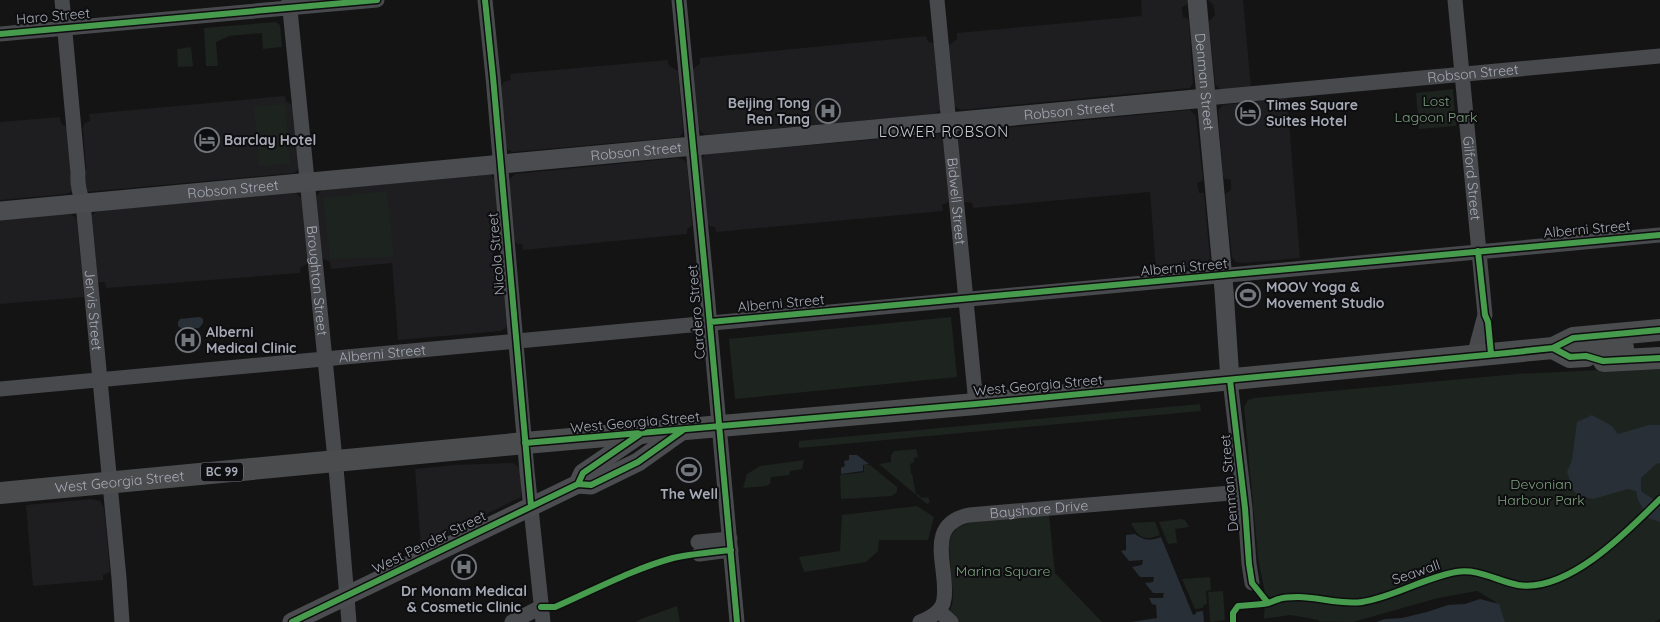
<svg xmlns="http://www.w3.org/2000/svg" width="1660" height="622" viewBox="0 0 1660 622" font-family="Quicksand,sans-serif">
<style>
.built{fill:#1e1e20}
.green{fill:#1d231e}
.water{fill:#282f36}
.pier{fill:#141414}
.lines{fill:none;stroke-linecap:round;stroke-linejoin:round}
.minor{stroke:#48494d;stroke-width:15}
.major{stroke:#4a4c4f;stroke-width:19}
.highway{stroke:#4b4c4e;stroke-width:22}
.cycleway-casing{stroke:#0e0e10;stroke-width:9}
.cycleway{stroke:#469c4c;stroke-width:6}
.labels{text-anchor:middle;stroke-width:4;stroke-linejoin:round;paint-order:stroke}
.shield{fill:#0e0e10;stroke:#787b84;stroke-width:1}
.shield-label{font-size:12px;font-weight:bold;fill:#a5aab6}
.street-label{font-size:14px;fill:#a5aab6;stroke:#0e0e10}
.park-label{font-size:14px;fill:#7ca17e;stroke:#0e0e10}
.poi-label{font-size:14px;font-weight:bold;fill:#a5aab6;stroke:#0e0e10;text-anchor:start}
.neighbourhood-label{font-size:15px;letter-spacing:1px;fill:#c6c9d2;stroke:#0e0e10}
</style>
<rect width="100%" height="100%" fill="#141414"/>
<path class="built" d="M1141,0H1187V5L1182,7V12L1183,17L1187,18L1189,22L1193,83L1190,88L962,110L955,107L954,104L948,46L957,39V33L1142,16Z
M1207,0H1243L1251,87L1224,90L1220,89L1215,84L1209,22L1215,15L1213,4Z
M926,36L928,42L937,44L941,110L934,114L705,135L699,129L692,74L693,69L700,63V58Z
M668,60V65L678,71L683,132L680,137L512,152L506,148L501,88L504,82L511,80L510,74Z
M285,96L286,102L291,104L294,109L299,168L294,173L85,192L84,174L86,170L83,129L84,124L90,121L89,114Z
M1287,98L1300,258L1244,263L1236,262L1232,257L1225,194L1231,190V179H1225L1223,176L1218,111L1223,105Z
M1190,110L1196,116L1203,180L1197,183L1199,193H1204L1210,258L1206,264L1203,266L1156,270L1150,192L973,208L972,203L964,202L958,139L962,132Z
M60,117L61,123L67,128L72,191L66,194L0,200V122Z
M939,134L943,140L949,202L942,205L943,211L716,232L715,227L710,226L707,224L702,158L705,154Z
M678,158L682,159L687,163L692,226L687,229V234L523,250L522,244H518L515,241L509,180L515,174Z
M487,175H491L495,180L500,242L493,246L494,259L502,264L507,327L501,331L398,340L392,263L331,269L330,262L322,258L316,196L322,190Z
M296,193L302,199L309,263L300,268V273L106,288L105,282H98L92,216L96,211Z
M69,213L76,218L77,222L84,297L0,304V220Z
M513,463L521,469V497L421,546L415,469L454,465Z
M92,499L100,501L104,508L110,572L103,575V580L33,586L26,505Z"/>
<path class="green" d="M276,22L280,25L282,47L263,49L262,33L229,36L216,42L218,66H206L204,28Z
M191,47L193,66L178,67L177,49Z
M1453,89L1456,126L1419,129L1416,93Z
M285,104L290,164L259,166L254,107Z
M387,191L394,257L330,259L323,198Z
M951,317L957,377L735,399L729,339Z
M1660,367V619L1654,622H1505L1499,603L1356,622L1264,621L1265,593L1258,558L1244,407L1248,400L1254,398L1517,374Z
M1200,404L1201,411L799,448V441Z
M916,449L918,457L914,458V462L910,464L911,474H912L916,494L919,495L921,498L928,497L930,502L927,504L879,464L891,462V455L894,451Z
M804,460L802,469L790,471L789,475L771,477L770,484L766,486L743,488L747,474L760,466Z
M864,465H870L897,487V492L892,496L841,499L840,475L864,472Z
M917,506L934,517L928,540H879L878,551L866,562L804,572L799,557L840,551L842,515Z
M1049,515L1055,573L1102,622H956L948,615L952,605L953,597L949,544L951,536L957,528L971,522Z
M1180,519L1185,520L1189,527L1175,529L1177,543L1168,544L1159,522Z
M1150,522H1155L1160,535C1145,541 1138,538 1131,523Z
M1210,577L1211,590L1206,591L1207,604L1204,605L1203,608L1195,609L1182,579Z
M1223,591L1225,620L1211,622L1210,620L1208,592Z
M677,606L680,622H636L641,619Z"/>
<path class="water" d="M200,317L203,319V323L199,328L182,329L178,326V322L180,319Z
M1592,415L1612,426L1618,434L1649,425H1660V463L1656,464L1641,478V491L1653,499L1660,507V522L1648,518L1638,500L1636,491L1628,489L1593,499L1578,496L1573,490L1567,472L1572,460L1577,422Z
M849,455H857L869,464L863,465V471L841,474V468L845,466L844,461L849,460Z
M1135,534C1145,541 1150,541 1161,537L1193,615L1196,614V612L1203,611L1204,622H1131L1157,618L1156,605L1152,604L1149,598H1163L1164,593H1153L1145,583L1153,582L1154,577H1140L1132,567L1142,565L1143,560L1129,561L1121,551L1126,550V535Z
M1468,595L1499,603L1505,622H1356Z"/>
<path class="pier" d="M1477,591L1499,604L1480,599L1465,604L1448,605L1427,612L1402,618L1385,619L1376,622H1353L1438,598Z
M1291,615L1318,620L1320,622H1243L1244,620L1262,619Z"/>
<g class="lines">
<g class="minor">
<path id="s1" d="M62,0L78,173C77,184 79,192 83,203L119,578L122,622"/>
<path id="s2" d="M289,0L337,479L349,622"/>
<path d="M485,0L493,77L527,471L543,622"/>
<path d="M679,0C699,207 719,415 737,622"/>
<path id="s3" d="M937,0L976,404"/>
<path id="s4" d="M1455,0L1485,315L1474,356"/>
<path d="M0,34L377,0"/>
<path id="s5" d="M1206,98L1660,56"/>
<path d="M1230,380L1245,508L1249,564L1252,583"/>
<path id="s6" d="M0,389L1660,235"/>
<path d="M698,542L730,539"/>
<path d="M699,554L731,550"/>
<path d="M939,611L951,622"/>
<path d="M512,622L541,607"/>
<path id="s7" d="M920,622C930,618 943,611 944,599C949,568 923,525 969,515L1243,492"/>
</g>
<g class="major">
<path id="s8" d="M1197,0L1224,290L1230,380"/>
<path id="s9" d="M0,211L1206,98"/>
<path d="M578,484L583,473L642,433"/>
<path d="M292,622L578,484L591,485L638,462L683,430"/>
</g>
<g class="highway">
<path d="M1553,348L1570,357L1586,356L1597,350L1623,348"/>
<path d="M1604,361L1660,358"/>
<path id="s10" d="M0,493L525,443L976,404L1553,348L1573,338L1660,330"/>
</g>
<defs>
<path id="cycleway" d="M485,0L493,77L531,506
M679,0C699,207 719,415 737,622
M0,34L377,0
M1478,251L1485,315L1488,322L1491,354
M710,322L1660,235
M1553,348L1570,357L1586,356L1603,361L1660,358
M1230,380L1245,508L1249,564L1252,583L1268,603
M525,443L976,404L1497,354L1553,348L1573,338L1660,330
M578,484L583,473L640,434
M541,607H555C594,590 633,569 673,558C692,554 712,552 731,550
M292,622L578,484L591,485L638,462L683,430
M1233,622V613L1238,606C1248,605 1259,605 1268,603C1272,602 1275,600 1279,599C1284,597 1292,597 1298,597C1319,597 1340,605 1362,602C1394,597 1423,578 1456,572C1478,568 1497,581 1518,585C1568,593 1628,531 1660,499"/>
</defs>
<use href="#cycleway" class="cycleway-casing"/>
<use href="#cycleway" class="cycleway"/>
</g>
<defs>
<symbol id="hospital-ring" viewBox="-11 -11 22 22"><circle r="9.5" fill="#0e0e10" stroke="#72767d" stroke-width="1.5"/><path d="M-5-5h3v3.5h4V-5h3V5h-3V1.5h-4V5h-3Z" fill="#72767d"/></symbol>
<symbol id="hotel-ring" viewBox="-11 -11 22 22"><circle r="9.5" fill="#0e0e10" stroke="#72767d" stroke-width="1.5"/><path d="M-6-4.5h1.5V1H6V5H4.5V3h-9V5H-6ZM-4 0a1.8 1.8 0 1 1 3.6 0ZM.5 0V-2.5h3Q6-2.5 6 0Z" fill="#72767d"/></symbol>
<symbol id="stadium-ring" viewBox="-11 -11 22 22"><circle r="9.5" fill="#0e0e10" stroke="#72767d" stroke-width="1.5"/><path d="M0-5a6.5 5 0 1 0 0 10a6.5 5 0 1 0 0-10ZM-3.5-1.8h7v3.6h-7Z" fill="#72767d"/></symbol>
</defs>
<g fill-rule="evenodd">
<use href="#hospital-ring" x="814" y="97" width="28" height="28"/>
<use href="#hotel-ring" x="1234" y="99" width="28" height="28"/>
<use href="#hotel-ring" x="193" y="126" width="28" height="28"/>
<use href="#stadium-ring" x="1234" y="281" width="28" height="28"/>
<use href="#hospital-ring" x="174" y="326" width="28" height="28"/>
<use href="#stadium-ring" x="675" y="456" width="28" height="28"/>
<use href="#hospital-ring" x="450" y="553" width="28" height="28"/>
</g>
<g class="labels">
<rect class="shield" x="201" y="462.5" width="42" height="19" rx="4"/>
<g class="shield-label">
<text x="222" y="476">BC 99</text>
</g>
<g class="street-label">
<text transform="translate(53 16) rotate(-5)" y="5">Haro Street</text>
<text dy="5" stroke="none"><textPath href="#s5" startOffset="268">Robson Street</textPath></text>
<text dy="5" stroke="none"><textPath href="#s8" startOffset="82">Denman Street</textPath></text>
<text dy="5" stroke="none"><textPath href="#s9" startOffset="1074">Robson Street</textPath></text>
<text dy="5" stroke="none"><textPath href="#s9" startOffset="639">Robson Street</textPath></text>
<text dy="5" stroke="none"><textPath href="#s4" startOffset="179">Gilford Street</textPath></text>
<text dy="5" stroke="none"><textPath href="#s9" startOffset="234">Robson Street</textPath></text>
<text dy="5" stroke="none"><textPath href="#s3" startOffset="202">Bidwell Street</textPath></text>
<text transform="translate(1587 229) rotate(-5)" y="5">Alberni Street</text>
<text transform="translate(496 254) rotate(-95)" y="5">Nicola Street</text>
<text transform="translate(1184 267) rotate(-5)" y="5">Alberni Street</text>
<text dy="5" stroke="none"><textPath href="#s2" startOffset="282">Broughton Street</textPath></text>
<text transform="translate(781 303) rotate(-5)" y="5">Alberni Street</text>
<text dy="5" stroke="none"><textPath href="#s1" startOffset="312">Jervis Street</textPath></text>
<text transform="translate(696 312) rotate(-95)" y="5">Cardero Street</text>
<text dy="5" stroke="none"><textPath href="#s6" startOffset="384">Alberni Street</textPath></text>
<text transform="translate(1038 385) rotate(-5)" y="5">West Georgia Street</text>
<text transform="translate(635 422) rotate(-5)" y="5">West Georgia Street</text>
<text dy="5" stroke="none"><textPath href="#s10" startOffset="120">West Georgia Street</textPath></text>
<text transform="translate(1229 483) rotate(-95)" y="5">Denman Street</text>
<text dy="5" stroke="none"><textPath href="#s7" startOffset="204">Bayshore Drive</textPath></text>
<text transform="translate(429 542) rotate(-26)" y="5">West Pender Street</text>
<text transform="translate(1416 572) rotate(-19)" y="5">Seawall</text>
</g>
<g class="park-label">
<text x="1436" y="106">Lost<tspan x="1436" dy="16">Lagoon Park</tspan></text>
<text x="1541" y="489">Devonian<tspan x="1541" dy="16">Harbour Park</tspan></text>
<text x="1003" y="576">Marina Square</text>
</g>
<g class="poi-label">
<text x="810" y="108" text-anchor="end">Beijing Tong<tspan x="810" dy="16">Ren Tang</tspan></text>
<text x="1266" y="110">Times Square<tspan x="1266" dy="16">Suites Hotel</tspan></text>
<text x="224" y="145">Barclay Hotel</text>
<text x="1266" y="292">MOOV Yoga &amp;<tspan x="1266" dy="16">Movement Studio</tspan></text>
<text x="206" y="337">Alberni<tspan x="206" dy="16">Medical Clinic</tspan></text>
<text x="689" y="499" text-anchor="middle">The Well</text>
<text x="464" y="596" text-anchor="middle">Dr Monam Medical<tspan x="464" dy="16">&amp; Cosmetic Clinic</tspan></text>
</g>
<g class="neighbourhood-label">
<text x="944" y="137">LOWER ROBSON</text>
</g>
</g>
</svg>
